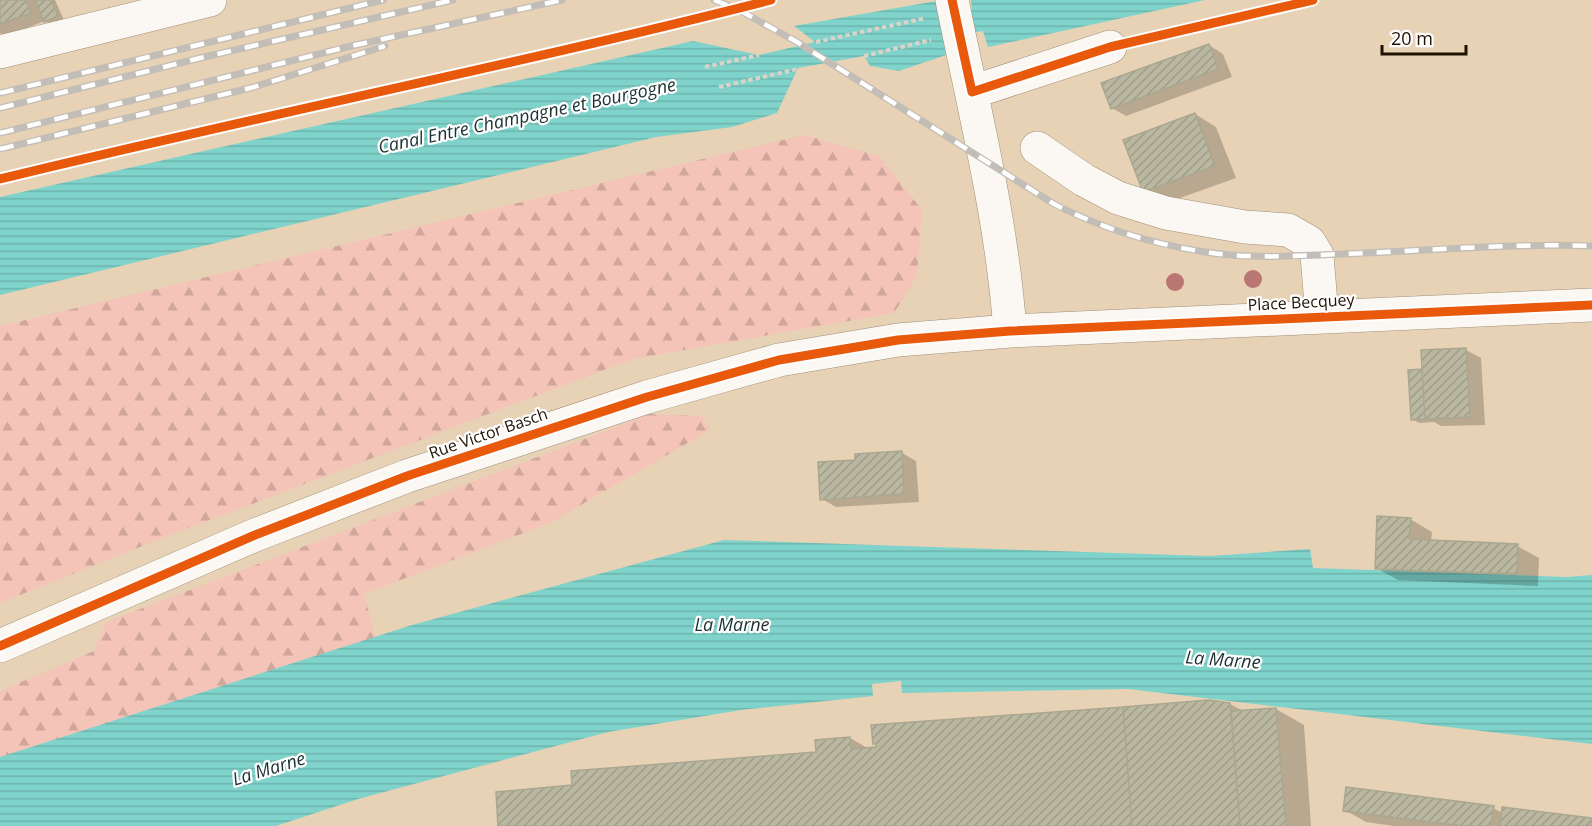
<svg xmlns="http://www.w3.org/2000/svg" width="1592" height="826" viewBox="0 0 1592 826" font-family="'Open Sans',sans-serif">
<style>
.forest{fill:url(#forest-firs)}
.water{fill:url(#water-rules)}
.shadow{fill:#0003}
.building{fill:url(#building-hatch);stroke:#aaa791;stroke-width:1.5}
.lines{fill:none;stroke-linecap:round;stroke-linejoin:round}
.minor-casing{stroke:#9e8f78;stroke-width:34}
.path{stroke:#d9d3c9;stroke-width:4;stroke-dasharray:4.5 3;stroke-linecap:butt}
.minor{stroke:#fbf8f4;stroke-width:33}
.rail-casing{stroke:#c2bdb6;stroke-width:7}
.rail{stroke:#fefefe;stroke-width:4.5;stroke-dasharray:14;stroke-linecap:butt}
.cycleway-casing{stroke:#fefefe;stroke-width:13}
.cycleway{stroke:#e8590c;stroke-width:9}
.tree{fill:#ba7672}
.labels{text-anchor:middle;stroke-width:4.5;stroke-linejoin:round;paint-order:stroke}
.street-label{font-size:16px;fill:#1f1200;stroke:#fefefe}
.water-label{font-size:18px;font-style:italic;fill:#1c3232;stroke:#fefefe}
</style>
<defs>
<pattern id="forest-firs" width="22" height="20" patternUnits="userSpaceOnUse" patternTransform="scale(1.5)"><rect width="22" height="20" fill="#f4c4b8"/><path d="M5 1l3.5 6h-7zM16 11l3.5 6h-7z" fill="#d1a79c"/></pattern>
<pattern id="water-rules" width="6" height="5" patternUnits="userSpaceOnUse" patternTransform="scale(1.5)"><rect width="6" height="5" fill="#7fd3cb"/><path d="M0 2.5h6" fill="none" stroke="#6db4ad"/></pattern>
<pattern id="building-hatch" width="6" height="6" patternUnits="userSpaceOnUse" patternTransform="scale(1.5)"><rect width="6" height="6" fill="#bab8a1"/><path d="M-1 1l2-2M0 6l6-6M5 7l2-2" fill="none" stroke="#9f9d89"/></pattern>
</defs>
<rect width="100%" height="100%" fill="#e7d2b5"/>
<path class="forest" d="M804,135L879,156L922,210L917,276L894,313L633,359L155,541L0,603V326Z
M650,414L702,416L710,430L550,523L364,594L380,655L0,778V691L94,651L106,622Z"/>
<path class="water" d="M942,0L946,14L972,9L971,0H1205L988,47L983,31L951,36L952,53L899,71L870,66L864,56L798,68L777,113L732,127L656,137L0,295V197L693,41L759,55L815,42L794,26Z
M724,540L1209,556L1310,549L1313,568L1566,577L1592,575V744L1128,689L902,693L901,681L872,684L873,696L741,710L608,732L358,799L276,826H0V757L412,625Z"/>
<path class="shadow" d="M0,0H55L64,20L52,25L45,21L5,36L0,33Z
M1209,45L1223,54L1232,77L1126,116L1112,108Z
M1195,114L1216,127L1236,178L1166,203L1144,191Z
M1466,350L1481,358L1485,425L1441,426L1434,422L1419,423L1412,419L1422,371L1424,373Z
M902,453L916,461L919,502L836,507L822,499Z
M1410,519L1432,532L1431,541L1517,546L1539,558L1538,586L1398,580L1376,568Z
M1230,704L1243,711L1276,709L1304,725L1311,826H500L574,786L818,754L850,738L869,749Z
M1493,808L1503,813L1592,820V826H1394L1366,822L1345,810Z"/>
<path class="building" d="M0,0H26L31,13L0,24Z
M35,0H51L58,16L44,22Z
M1209,44L1218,69L1111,109L1101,83Z
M1195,113L1215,166L1143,192L1123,140Z
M1466,348L1470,417L1425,419L1421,350Z
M1422,369L1425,419L1411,420L1408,370Z
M902,451L904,494L820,500L818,462L855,460V454Z
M1377,516L1411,518L1409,539L1518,544L1517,574L1375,569Z
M1209,700L1230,703L1240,826H1132L1123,707Z
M1123,707L1132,826H498L496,792L572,785L571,771L816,752L815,740L850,737L851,749L876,747V744H873L871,725Z
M1276,708L1286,826H1240L1231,711Z
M1346,787L1494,806L1491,826H1463L1343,811Z
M1502,807L1592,818V826H1500Z"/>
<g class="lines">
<defs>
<path id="minor" d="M952,0C974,110 1002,219 1010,331
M0,52L210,0
M972,92L1110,47
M1037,148L1084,180L1118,198L1166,213L1245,227L1288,230L1309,242L1317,255L1322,317
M0,646L255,535L407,476L647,397L779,360L898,340L1010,331L1592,305"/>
</defs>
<use href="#minor" class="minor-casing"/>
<path class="path" d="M816,42L926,18
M864,56L931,40
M705,67L759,55
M719,87L798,69"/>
<use href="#minor" class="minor"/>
<defs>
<path id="rail" d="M714,0L737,9L797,42L1054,204C1101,228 1152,244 1205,252C1250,259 1296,256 1342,254C1425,251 1509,243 1592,246
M0,93L383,0
M0,108L200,58L453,0
M0,133L351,46L562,0
M0,149L254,87L385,46"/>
</defs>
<use href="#rail" class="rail-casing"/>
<use href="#rail" class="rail"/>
<defs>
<path id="cycleway" d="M952,0L972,92L1110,47L1313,0
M0,179C256,116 516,65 771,0
M0,646L255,535L407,476L647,397L779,360L898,340L1010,331L1592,305"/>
</defs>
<use href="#cycleway" class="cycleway-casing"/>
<use href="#cycleway" class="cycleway"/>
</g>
<g class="tree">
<circle cx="1253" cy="279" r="9"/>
<circle cx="1175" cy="282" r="9"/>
</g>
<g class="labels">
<g class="street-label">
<text transform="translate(1301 302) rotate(-3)" y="6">Place Becquey</text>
<text transform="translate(488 433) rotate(-19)" y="6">Rue Victor Basch</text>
</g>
<g class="water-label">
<text transform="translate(527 116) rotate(-12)" y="6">Canal Entre Champagne et Bourgogne</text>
<text x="732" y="631">La Marne</text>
<text transform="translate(1223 660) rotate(4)" y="6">La Marne</text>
<text transform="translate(269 769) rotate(-17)" y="6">La Marne</text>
</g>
</g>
<path d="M1382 45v9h84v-9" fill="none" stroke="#1f1200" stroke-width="3"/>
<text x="1391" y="45" font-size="18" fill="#1f1200" stroke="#fefefe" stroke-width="4.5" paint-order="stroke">20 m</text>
</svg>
